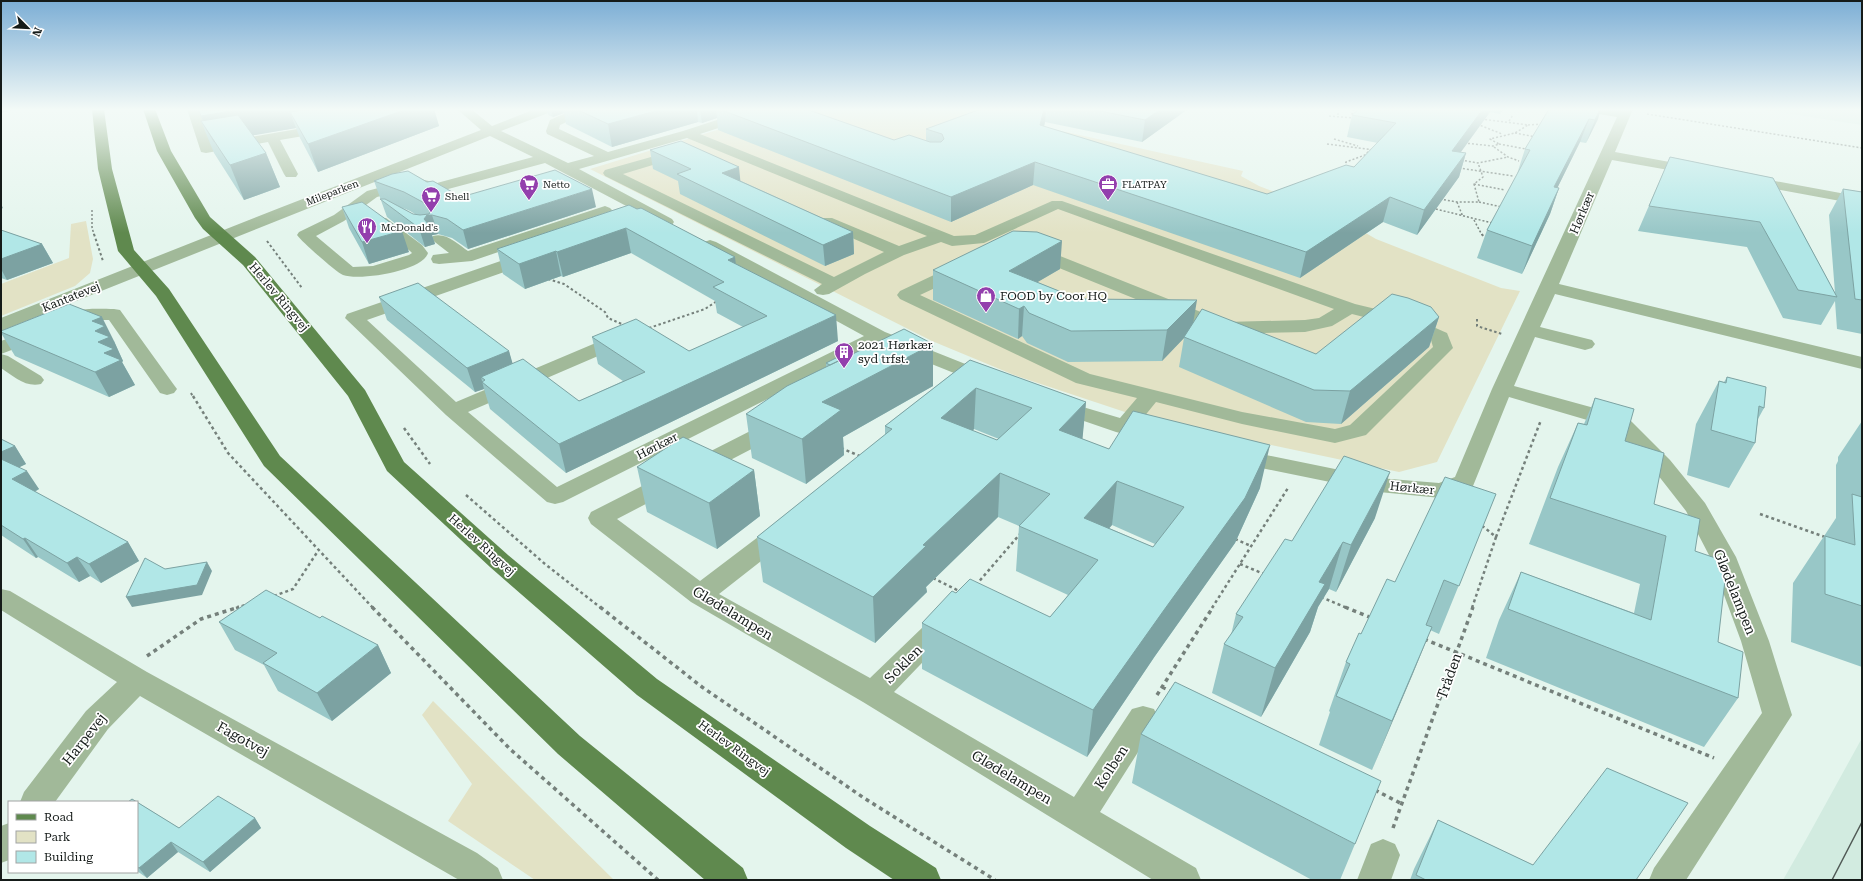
<svg xmlns="http://www.w3.org/2000/svg" width="1863" height="881" viewBox="0 0 1863 881" font-family="'Roboto Serif',serif">
<style>
.built{fill:#d2ebe0}
.green{fill:#e2e2c5}
.lines{fill:none;stroke-linecap:round;stroke-linejoin:round}
.path-far3{stroke:#75807b;stroke-width:1.5;stroke-dasharray:2 2;stroke-linecap:butt}
.path-far2{stroke:#75807b;stroke-width:2;stroke-dasharray:2.5 2.5;stroke-linecap:butt}
.path-far1{stroke:#75807b;stroke-width:2.5;stroke-dasharray:3 3;stroke-linecap:butt}
.path{stroke:#75807b;stroke-width:3.5;stroke-dasharray:4 4;stroke-linecap:butt}
.minor{fill:#a1b999;fill-rule:evenodd}
.major{fill:#5f894e;fill-rule:evenodd}
.tram{stroke:#505955;stroke-width:1.5}
.wall{fill:#98c7c7;fill-rule:evenodd}
.shaded-wall{fill:#7ca2a2}
.building{fill:#b1e7e7;stroke:#7ca2a2;fill-rule:evenodd}
.labels{text-anchor:middle;stroke-width:3.5;stroke-linejoin:round;paint-order:stroke}
.far-poi-label{font-size:10px;fill:#151b19;stroke:#fff;text-anchor:start}
.far-street-label{font-size:10px;fill:#151b19;stroke:#fff}
.street-label{font-size:12px;fill:#151b19;stroke:#fff}
.poi-label{font-size:12px;fill:#151b19;stroke:#fff;text-anchor:start}
.near-street-label{font-size:14px;fill:#151b19;stroke:#fff}
</style>
<rect width="100%" height="100%" fill="#e4f5ed"/>
<path class="built" d="M1758,109H1862V125Z
M1862,738V880H1783L1808,836Z"/>
<path class="green" d="M785,109H961L1243,171L1241,176L1259,186L1333,214L1376,239L1501,288L1520,291L1437,462L1399,472L1143,418L1014,375L932,341L590,169Z
M86,221L93,259L90,273L75,286L1,316V284L69,258L71,224Z
M433,701L614,880H535L448,821L472,784L422,715Z"/>
<g class="lines">
<path class="path-far3" d="M1338,109V117
M1354,109L1352,114L1355,115
M1647,114L1862,148
M1329,116L1354,118
M1509,121L1513,115
M1477,124L1502,134
M1528,125L1543,124
M1515,133L1536,137
M1334,139L1358,146
M1464,143L1493,146L1499,144L1490,139L1515,133L1528,125L1482,119
M1327,144L1374,150
M1499,144L1526,149
M1494,147L1508,157L1519,161
M1461,160L1478,163L1508,157
M1345,167L1346,162L1365,155L1370,150
M1459,168L1513,176
M1474,184L1505,190
M1440,199L1457,202H1479L1474,184L1483,177L1478,163
M1457,202L1463,217
M1479,202L1502,207
M1432,208L1492,223
M92,210V227L94,235
M1474,220L1482,235"/>
<path class="path-far2" d="M94,234L103,261
M1482,234L1483,236
M267,241L302,288
M548,279L564,284L605,312L608,318L624,325
M1477,319V326L1502,334
M649,328L705,309L717,301
M191,393L193,397"/>
<path class="path-far1" d="M193,396L228,453L373,608
M404,428L430,464
M841,448L862,457
M466,495L545,564L601,608
M1760,514L1825,537
M1496,537L1541,420
M1235,539L1251,546
M1240,564L1264,574
M933,578L961,592
M976,585L1020,534
M274,596L293,589L318,551
M1321,597L1347,608
M236,608L245,605
M1212,608L1288,488
M1472,608L1496,537L1480,524"/>
<path class="path" d="M372,607L510,749L658,880
M600,607L702,687L864,798L995,880
M1345,607L1372,618
M1424,639L1714,758
M147,656L201,619L239,607
M1162,687L1173,692
M1157,695L1213,607
M1375,790L1402,804
M1393,828L1473,607"/>
<path class="minor" d="M187,109H199L211,144L355,119L352,109H364L368,122L362,126L280,140L298,174L296,177H286L284,174L268,142L206,153L201,152Z
M457,109H471L492,126L535,109H553L551,112L501,131L568,163L594,156L547,134L546,131L550,120C569,111 578,109 599,109L597,112L577,117L560,125L559,129L608,152L683,131L751,109H770L768,112L700,134L954,236L975,235L1052,201H1062L1355,304L1413,318L1447,333L1453,348L1366,435L1335,443L1242,424L1156,402L1139,423L1159,429L1162,434L1159,439L1151,441L1116,432L1049,409L1046,405L1049,401L1056,399L1120,418L1137,398L1076,383L900,299L897,295L900,291L953,266L959,265L965,266L967,270L965,274L920,295L1090,374L1242,412L1335,429L1350,425L1433,347L1431,340L1399,326L1352,314L1332,326L1305,332L1224,334L1217,332L1027,255L1025,252L1027,249L1033,247L1045,250L1226,322L1305,320L1319,318L1334,309L1058,209L984,243L952,246L941,242L904,255L865,274L829,294L823,295L817,294L814,290L822,284L605,176L603,173L605,170L651,157L656,158L658,161L656,164L623,174L834,277L884,252L820,224L818,221L820,218H832L899,246L927,236L687,138L579,169L672,219L674,222L672,225L666,227L545,163L437,192L416,186L377,197L344,221L316,236L353,267L373,266L409,255L412,253L410,251L372,221L374,218H386L422,245L428,253C423,271 360,281 343,275C336,272 302,242 297,235L299,232L334,215L367,191L416,178L437,183L533,157L490,136L1,331V318L282,207L481,130Z
M1585,109H1633L1615,152L1697,167L1702,168L1704,171L1702,174L1697,175L1612,160L1559,284L1862,357V369L1555,294L1540,327L1592,340L1595,344L1592,348L1585,350L1535,337L1514,386L1627,417L1670,460L1705,503L1736,557L1769,641L1792,715L1686,880H1649L1654,868L1762,713L1741,641L1710,557L1686,511L1654,470L1611,427L1509,397L1473,486L1441,498L1379,492L1237,463L1229,461L1226,456L1229,451L1237,449L1379,478L1439,483L1455,477L1492,389L1617,117L1587,112Z
M1748,176L1862,197V205L1743,183L1741,180L1743,177Z
M605,206L610,208L613,211L610,214L472,261L439,264L433,263L431,259L433,255L449,253L431,239L433,236C446,232 458,244 468,251Z
M710,240L716,242L885,332L993,375L996,379L993,383L986,385L979,383L879,343L563,502L555,504L547,502L446,415L345,318L347,314L524,253L530,252L536,253L538,257L536,261L367,320L456,402L598,342L605,340L612,342L615,346L612,350L468,412L557,487L864,336L704,248L702,245L704,242Z
M114,309L120,310L174,385L177,389L174,393L167,395L160,393L109,320H85L66,328L59,326L57,322C68,306 97,309 114,309Z
M36,328L43,330L45,334L43,338L1,354V341Z
M1,354L8,356L41,376L44,380L41,384C26,388 13,376 1,368Z
M776,421L784,422L787,427L784,432L617,519L700,581L774,525L783,523L792,525L795,531L792,537L719,594L870,678L924,626L934,623L944,626L948,633L944,640L894,692L1074,797L1132,709L1143,706L1154,709L1158,718L1154,727L1100,812L1196,868L1201,880H1153L863,702L691,602L591,524L588,518L591,512L768,422Z
M1,589L10,591L147,672L477,853L498,868L503,880H459L140,696L108,729L55,802H20L24,792L86,711L117,682L1,610Z
M9,823V860L1,863V826Z
M1383,839L1395,844L1400,855L1391,880H1357L1371,844Z"/>
<path class="major" d="M92,109H104L112,169L134,250L169,289L280,456L580,736L743,868L748,880H705L558,754L264,466L156,296L118,251L98,169Z
M143,109H155L171,151L210,217L255,257L365,390L404,462L508,555L657,679L870,826L936,868L941,880H894L846,848L637,695L490,567L387,471L348,396L243,265L203,229L195,218L157,151Z"/>
<path class="tram" d="M1832,880L1862,822"/>
</g>
<path class="wall" d="M198,109H434L439,126L318,172L300,138L296,128L253,135L266,153L280,187L244,200L214,153L201,121H203Z
M547,109H806L894,140L926,141V129L981,109H1188L1142,142L1045,122L1044,127L1267,194L1354,167L1378,143L1347,137L1352,115L1359,109H1504L1500,114L1490,112L1460,152L1466,153L1459,177L1417,235L1383,222L1300,278L1033,185L951,222L718,130L717,118L702,123L698,122L612,147L566,124L564,113L553,117L548,115Z
M1549,109L1598,119L1586,143L1580,142L1557,188H1559L1550,214L1522,274L1477,258L1487,230L1517,174L1525,149Z
M650,150L741,181L853,232L854,254L825,266L680,194L678,181L653,169Z
M1670,157L1773,178L1835,293L1829,215L1843,189L1862,192V334L1837,329L1835,301L1821,325L1783,318L1747,247L1638,231Z
M374,181L427,182L461,197L596,207L468,249L452,238L438,234L433,235H432L435,244L425,247L387,217ZM403,208L410,211L415,214H413Z
M629,205L736,264L838,341L566,473L490,409L484,389L475,392L387,320L379,297L509,351L512,364L579,401L623,381L598,364L592,337L689,351L743,327L717,313L715,301L631,253L563,277L561,276L525,289L503,274L497,249Z
M342,207L409,252L369,264L349,228Z
M1,230L42,244L53,263L7,280L1,278Z
M1060,269L1037,282L1079,299L1194,322L1316,354L1439,317L1429,347L1341,424L1306,422L1179,367L1184,338L1162,361L1068,362L1027,343L1022,336L1018,339L933,300V270Z
M1,331L114,341L118,350L123,361L122,362L135,385L109,397L15,356L1,333Z
M853,354L933,386L843,437L844,455L806,484L752,458L746,414L826,367V363Z
M970,360L1086,402L1082,439L1109,449L1260,488L1235,543L1155,656L1087,757L922,669V623L956,593L1050,617L1068,595L1016,571L1019,526L998,517L926,587L927,592L875,643L763,582L757,537L885,435V426ZM974,429L999,439L997,440L973,431ZM1112,525L1155,544L1153,547L1109,528Z
M1727,377L1764,408L1758,419L1755,443L1729,488L1687,475L1696,424L1719,381L1724,382Z
M1595,398L1625,441L1654,504L1695,551L1718,642L1738,698L1704,747L1486,658L1499,620L1521,572L1634,613L1640,584L1529,544L1558,467L1578,423L1584,424Z
M1862,421V667L1791,642L1793,583L1836,518V465L1838,461V457Z
M1,439L15,446L26,464L19,467L39,489L35,492L128,542L139,561L101,583L90,576L79,582L38,557L36,558L1,535Z
M637,467L754,470L760,516L717,549L647,512Z
M1496,494L1439,634L1430,630L1372,770L1319,745L1330,712L1329,711L1346,662L1395,582Z
M1375,518L1336,592L1329,589L1318,607L1310,632L1261,717L1212,693L1224,644L1231,635L1236,614L1292,541Z
M320,618L378,645L391,673L332,721L278,691L264,665L235,650L219,622Z
M1141,734L1355,844L1340,880H1312L1132,783Z
M137,802L179,828L255,818L261,828L210,872L178,852L147,878L137,871Z
M1438,820L1533,865L1636,880H1410L1414,869Z"/>
<path class="shaded-wall" d="M1,109H13V110L1,113Z
M243,109H351L290,112L296,128L214,142L207,131L201,116Z
M407,109H434L439,126L318,172L308,144Z
M551,109H563L564,113L553,117Z
M663,109H697L698,122L612,147L608,124Z
M700,109H716L717,118L702,123Z
M1044,109H1046L1045,122L1038,148L1040,125Z
M1161,109H1188L1142,142L1145,120Z
M1483,109H1490V112L1445,174L1452,151Z
M1600,109H1601L1598,119L1586,143L1595,120Z
M1589,119L1580,142L1545,213L1554,187Z
M266,153L280,187L244,200L230,165Z
M1466,153L1459,177L1417,235L1424,210Z
M1035,162L1033,185L951,222V197Z
M739,167L741,187L722,173Z
M1559,188L1550,214L1522,274L1532,246Z
M592,189L596,207L468,249L463,230Z
M1390,197L1383,222L1300,278L1306,252Z
M1,204L3,208L1,209Z
M427,215H432L438,234L433,235H432L435,244L425,247L419,228L424,219Z
M626,228L631,253L563,277L557,252Z
M402,231L409,252L369,264L362,242Z
M853,232L854,254L825,266L823,245Z
M1062,241L1060,269L1007,300L1009,271Z
M42,244L53,263L7,280L1,269V259Z
M556,251L561,276L525,289L519,264Z
M735,257L738,282L728,260Z
M1197,300L1192,330L1184,337V338L1162,361L1167,330Z
M1024,306L1022,336L1018,339L1019,309Z
M836,315L838,341L566,473L559,444Z
M102,317L114,341L118,350L123,361L122,362L135,385L109,397L95,372L98,342L92,321Z
M1439,317L1429,347L1341,424L1350,391Z
M933,344V386L843,437L844,455L806,484L802,439L822,402Z
M509,351L516,375L485,380L481,377L484,389L475,392L467,368Z
M976,388L974,429L940,461L941,418Z
M1086,402L1082,444L1059,430Z
M1270,445L1260,488L1235,543L1155,656L1087,757L1093,710Z
M15,446L26,464L6,474L1,466V452Z
M754,470L760,516L717,549L709,503Z
M27,471L39,489L24,497L12,479Z
M1390,472L1375,518L1336,592L1351,545Z
M1000,473L998,517L926,587L927,592L875,643L873,597L923,545Z
M1117,481L1112,525L1086,555L1084,518Z
M25,538L38,557L36,558L23,539Z
M128,542L139,561L101,583L89,564Z
M1343,542L1329,589L1318,607L1310,632L1261,717L1275,668L1319,582Z
M77,557L90,576L79,582L67,563Z
M207,562L212,571L202,595L132,607L126,597Z
M1432,627L1412,676L1372,770L1392,721Z
M378,645L391,673L332,721L317,693Z
M255,818L261,828L210,872L203,862Z
M171,842L178,852L147,878L139,868Z"/>
<path class="building" d="M198,109H243L201,116Z
M308,109H407L308,144L290,112Z
M576,109H663L608,124Z
M719,109H806L894,140L909,135L930,142H941L944,139L942,134L926,129L981,109H1044L1040,125L1267,194L1346,165L1354,167L1396,123L1352,115L1359,109H1483L1452,151L1466,153L1424,210L1390,197L1306,252L1035,162L951,197Z
M1090,109H1161L1145,120Z
M1549,109H1600L1595,120L1589,119L1554,187L1559,188L1532,246L1487,230L1530,150L1525,149Z
M238,115L266,153L230,165L201,121Z
M681,141L739,167L722,173L853,232L823,245L677,174L691,169L650,150Z
M1670,157L1773,178L1837,297L1798,290L1760,222L1649,206Z
M555,170L592,189L463,230L447,219L432,215H427L424,219L429,225L419,228L380,199H385L413,214L420,215L429,214L432,209L430,206L404,192L374,181L392,174L408,171L427,182L433,181L461,197Z
M1843,189L1862,192V300L1855,299Z
M362,202L402,231L362,242L342,207Z
M629,205L637,209L641,208L735,257L728,260L836,315L559,444L482,382L485,380L481,377L523,359L579,401L645,372L592,337L636,319L689,351L767,316L713,287L724,282L626,228L557,252L556,251L519,264L497,249Z
M1,230L42,244L1,259Z
M1013,231L1037,232L1062,241L1009,271L1079,299L1197,300L1167,330L1071,331L1029,313L1024,306L1019,309L933,270Z
M418,283L509,351L467,368L379,297Z
M1392,294L1408,298L1431,307L1439,317L1350,391L1314,390L1184,337L1202,309L1316,354Z
M69,304L102,317L92,321L105,326L95,331L110,337L98,342L114,349L104,353L121,360L95,372L1,332V331Z
M904,329L933,344L822,402L841,410L802,439L746,414L787,386Z
M848,352L853,354L830,365L826,363Z
M970,360L1086,402L1059,430L1109,449L1133,411L1270,445L1245,498L1164,610L1093,710L922,623L952,591L956,593L970,579L1050,617L1098,560L1019,526L1050,494L1000,473L923,545L926,546L873,597L757,537L892,429L885,426ZM976,388L1032,408L997,440L941,418ZM1117,481L1184,507L1153,547L1084,518Z
M1727,377L1766,387L1764,408L1759,406L1755,443L1711,430L1719,381L1726,383Z
M1595,398L1634,409L1625,441L1664,453L1654,504L1700,519L1695,551L1727,562L1718,642L1743,652L1738,698L1508,609L1521,572L1651,620L1666,536L1550,498L1578,423L1587,425Z
M683,437L754,470L709,503L637,467Z
M1,439L15,446L1,452Z
M1344,456L1390,472L1351,545L1343,542L1319,582L1325,584L1275,668L1224,644L1243,617L1236,614L1285,539L1292,541Z
M1,459L27,471L12,479L128,542L89,564L77,557L67,563L25,538L23,539L1,525Z
M1445,477L1496,494L1459,586L1444,580L1426,625L1432,627L1392,721L1336,696L1350,664L1346,662L1359,633L1361,634L1387,579L1395,582Z
M1852,494L1862,497V606L1825,594V536L1855,545Z
M145,558L165,569L207,562L197,585L126,597Z
M266,590L320,618L322,616L378,645L317,693L263,663L277,653L219,622Z
M1175,682L1381,781L1355,844L1141,734Z
M1607,768L1688,803L1636,880H1426L1416,875L1438,820L1533,865Z
M218,796L255,818L203,862L171,842L139,868L137,867V802H128L132,799L179,828Z"/>
<linearGradient id="sky" x2="0" y2="1"><stop stop-color="#7caed5"/><stop offset="0.47" stop-color="#f3faf7"/><stop offset="1" stop-color="#f3faf7" stop-opacity="0"/></linearGradient>
<rect width="1863" height="233" fill="url(#sky)"/>
<defs>
<symbol id="supermarket-pin" viewBox="-11 -11 22 30"><path d="M0 17L-7.5 6A9.5 9.5 0 1 1 7.5 6Z" fill="#933fad" stroke="#fff"/><path d="M-6-5.5h2.5l.6 2H6L4.5 2H-2.5L-4.4-4H-6ZM-1.5 3.2a1.3 1.3 0 1 0 .1 0ZM3 3.2a1.3 1.3 0 1 0 .1 0Z" fill="#fff"/></symbol>
<symbol id="office-pin" viewBox="-11 -11 22 30"><path d="M0 17L-7.5 6A9.5 9.5 0 1 1 7.5 6Z" fill="#933fad" stroke="#fff"/><path d="M-6-3h4V-5.5h4V-3h4V5H-6ZM-1-4.5V-3h2v-1.5ZM-6 0V1H6V0Z" fill="#fff"/></symbol>
<symbol id="restaurant-pin" viewBox="-11 -11 22 30"><path d="M0 17L-7.5 6A9.5 9.5 0 1 1 7.5 6Z" fill="#933fad" stroke="#fff"/><path d="M-5-6h1v4h1v-4h1v4h1v-4h1v5L-1.5 .5V6h-2V.5L-5-1ZM5-6V6H3V1.5H1.5Q1.5-4 5-6Z" fill="#fff"/></symbol>
<symbol id="shop-pin" viewBox="-11 -11 22 30"><path d="M0 17L-7.5 6A9.5 9.5 0 1 1 7.5 6Z" fill="#933fad" stroke="#fff"/><path d="M-5-2.5h2.3a2.7 3.5 0 0 1 5.4 0H5L5.5 6h-11ZM-1.5-2.5h3a1.5 2.3 0 0 0-3 0Z" fill="#fff"/></symbol>
<symbol id="building-pin" viewBox="-11 -11 22 30"><path d="M0 17L-7.5 6A9.5 9.5 0 1 1 7.5 6Z" fill="#933fad" stroke="#fff"/><path d="M-4-6H4V6H1V3H-1V6H-4ZM-2.5-4.3h1.7v1.8h-1.7ZM.8-4.3h1.7v1.8H.8ZM-2.5-1h1.7V.8h-1.7ZM.8-1h1.7V.8H.8Z" fill="#fff"/></symbol>
</defs>
<g fill-rule="evenodd">
<use href="#supermarket-pin" x="518" y="173" width="22" height="30"/>
<use href="#office-pin" x="1097" y="173" width="22" height="30"/>
<use href="#supermarket-pin" x="420" y="185" width="22" height="30"/>
<use href="#restaurant-pin" x="356" y="216" width="22" height="30"/>
<use href="#shop-pin" x="975" y="285" width="22" height="30"/>
<use href="#building-pin" x="833" y="341" width="22" height="30"/>
</g>
<g class="labels">
<g class="far-poi-label">
<text x="543" y="188">Netto</text>
<text x="1122" y="188">FLATPAY</text>
<text x="445" y="200">Shell</text>
<text x="381" y="231">McDonald's</text>
</g>
<g class="far-street-label">
<text transform="translate(332 192) rotate(-21)" y="4">Mileparken</text>
</g>
<g class="street-label">
<text transform="translate(1582 213) rotate(-67)" y="4">Hørkær</text>
<text transform="translate(71 297) rotate(-22)" y="4">Kantatevej</text>
<text transform="translate(279 297) rotate(50)" y="4">Herlev Ringvej</text>
<text transform="translate(657 446) rotate(-27)" y="4">Hørkær</text>
<text transform="translate(1412 488) rotate(6)" y="4">Hørkær</text>
<text transform="translate(482 545) rotate(42)" y="4">Herlev Ringvej</text>
<text transform="translate(734 748) rotate(36)" y="4">Herlev Ringvej</text>
</g>
<g class="poi-label">
<text x="1000" y="300">FOOD by Coor HQ</text>
<text x="858" y="349">2021 Hørkær<tspan x="858" dy="14">syd trfst.</tspan></text>
</g>
<g class="near-street-label">
<text transform="translate(1735 592) rotate(68)" y="5">Glødelampen</text>
<text transform="translate(733 613) rotate(31)" y="5">Glødelampen</text>
<text transform="translate(903 664) rotate(-45)" y="5">Soklen</text>
<text transform="translate(1449 676) rotate(-70)" y="5">Tråden</text>
<text transform="translate(84 739) rotate(-52)" y="5">Harpevej</text>
<text transform="translate(243 739) rotate(29)" y="5">Fagotvej</text>
<text transform="translate(1111 767) rotate(-57)" y="5">Kolben</text>
<text transform="translate(1012 777) rotate(31)" y="5">Glødelampen</text>
</g>
</g>
<rect width="1863" height="881" fill="none" stroke="#151b19" stroke-width="4"/>
<rect x="8" y="801" width="130" height="72" fill="#ffffff" stroke="#a1a4a3"/>
<rect x="16" y="814" width="20" height="6" fill="#5f894e" stroke="#a1a4a3"/>
<text x="44" y="821" font-size="12" fill="#151b19">Road</text>
<rect x="16" y="831" width="20" height="12" fill="#e2e2c5" stroke="#a1a4a3"/>
<text x="44" y="841" font-size="12" fill="#151b19">Park</text>
<rect x="16" y="851" width="20" height="12" fill="#b1e7e7" stroke="#a1a4a3"/>
<text x="44" y="861" font-size="12" fill="#151b19">Building</text>
<g transform="translate(28 28) rotate(114)" stroke="#ffffff" stroke-width="3" paint-order="stroke">
<path d="M0-3L7 15L0 10L-7 15Z" fill="#151b19"/>
<text y="-6" font-size="11" font-weight="bold" text-anchor="middle" fill="#151b19">N</text>
</g>
</svg>
